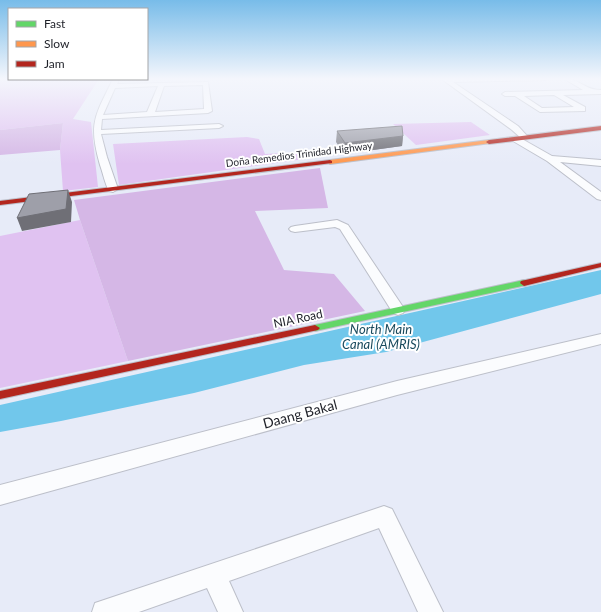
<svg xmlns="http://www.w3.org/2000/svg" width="601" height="612" viewBox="0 0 601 612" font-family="Lato,sans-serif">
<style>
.green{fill:#e0c2f1}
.forest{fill:#d5b7e6}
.water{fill:#71c7eb}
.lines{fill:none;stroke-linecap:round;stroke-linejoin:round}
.street-casing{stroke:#bcbfc9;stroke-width:2}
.fast-casing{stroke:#bcbfc9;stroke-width:2}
.slow-casing{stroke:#bcbfc9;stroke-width:2}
.jam-casing{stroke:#bcbfc9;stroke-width:2}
.street{fill:#fbfcfe;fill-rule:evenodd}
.fast{fill:#63d668;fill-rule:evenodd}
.slow{fill:#ff974d;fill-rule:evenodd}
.jam{fill:#b3261e;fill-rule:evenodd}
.wall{fill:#888991}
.shaded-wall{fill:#6f6f76}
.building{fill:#9e9fa9;stroke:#6f6f76}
.labels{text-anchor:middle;stroke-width:4;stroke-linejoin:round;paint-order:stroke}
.far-street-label{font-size:10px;fill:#1e2028;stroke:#fff}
.street-label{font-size:12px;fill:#1e2028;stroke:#fff}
.water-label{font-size:13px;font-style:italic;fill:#194a5d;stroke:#fff}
.near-street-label{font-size:14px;fill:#1e2028;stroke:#fff}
</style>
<rect width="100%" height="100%" fill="#e7ebf8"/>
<path class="green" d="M0,78L99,79L73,119L91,122L98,187L63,191L60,150L63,123L0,130Z
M471,122L490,135L416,145L393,124Z
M247,137L259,139L265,154L302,152L308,156L315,153L318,157L119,185L113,144Z
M80,220L128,361L0,388V236Z"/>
<path class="forest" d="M63,123L60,150L0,155V130Z
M320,168L328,208L255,211L284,270L334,274L365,311L128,361L80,220L74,200Z"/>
<path class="water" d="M601,270V294L386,352L304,365L194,393L61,421L0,432V405Z"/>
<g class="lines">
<defs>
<path id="street" d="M442,78H550L547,80L453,82L518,126L528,137L527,139H522L552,156L601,160V166L560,162L601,192V200L597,199L547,161L513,141V137L521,138L512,130L443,80Z
M563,78C579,78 584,90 601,90V94L563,95L585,107V111L540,112L515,96H505L502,94L505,92L583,90ZM554,95L574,107L542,108L524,96Z
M113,79H119L117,84L208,82L212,111L208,113L102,119L101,130L219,124L223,126L219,128L101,134L107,157L118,189L113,192L109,191C105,184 103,173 100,165C88,123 95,116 113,79ZM203,85L204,109L155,112L164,86ZM158,86L147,112L103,115L115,88Z
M337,220L348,225L405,310L403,313L398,315L393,313L340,229L335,227L295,232L291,231L289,229L291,227L295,226Z
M601,334V344L397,395L0,505V485L397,381Z
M384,506L392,509L443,612H418L379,528L229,581L243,612H218L207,588L139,612H92L95,603L104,600Z"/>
<path id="fast" d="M524,280L527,281L528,283L527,285L315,331L310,328L315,325Z"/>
<path id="slow" d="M489,140L492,142L491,143L330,164L327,162L330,160Z"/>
<path id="jam" d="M601,126V130L489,144L486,142L489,140Z
M330,160L332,161V163L0,205V201Z
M601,263V267L524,286L520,283L521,281Z
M315,325L320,328L318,330L0,399V391Z"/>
</defs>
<use href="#street" class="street-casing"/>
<use href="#fast" class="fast-casing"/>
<use href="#slow" class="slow-casing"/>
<use href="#jam" class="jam-casing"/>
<use href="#street" class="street"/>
<use href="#fast" class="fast"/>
<use href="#slow" class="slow"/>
<use href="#jam" class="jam"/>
</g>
<path class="wall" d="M337,131L403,136L402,146L344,154L336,142Z"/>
<path class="shaded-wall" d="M403,136L402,146L344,154L345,143Z
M68,190L72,202L71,222L22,231L17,218Z"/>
<path class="building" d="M402,126L403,136L345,143L337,131Z
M68,190L66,209L17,218L29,194Z"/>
<linearGradient id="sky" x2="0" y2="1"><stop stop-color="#78bce9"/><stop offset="0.48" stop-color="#f4f6fc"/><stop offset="1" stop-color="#f4f6fc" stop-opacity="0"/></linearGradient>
<rect width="601" height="164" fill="url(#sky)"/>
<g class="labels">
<g class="far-street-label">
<text transform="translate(299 154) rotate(-7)" y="4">Doña Remedios Trinidad Highway</text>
</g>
<g class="street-label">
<text transform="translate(298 319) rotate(-12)" y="4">NIA Road</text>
</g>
<g class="water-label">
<text x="381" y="334">North Main<tspan x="381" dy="15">Canal (AMRIS)</tspan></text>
</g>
<g class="near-street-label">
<text transform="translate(300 414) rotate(-15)" y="5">Daang Bakal</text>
</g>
</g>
<rect x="8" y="8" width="140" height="72" fill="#ffffff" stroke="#a5a6a9"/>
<rect x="16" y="21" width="20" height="6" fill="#63d668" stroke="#a5a6a9"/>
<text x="44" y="28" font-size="12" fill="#1e2028">Fast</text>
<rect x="16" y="41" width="20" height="6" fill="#ff974d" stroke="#a5a6a9"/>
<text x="44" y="48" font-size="12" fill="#1e2028">Slow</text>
<rect x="16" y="61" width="20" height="6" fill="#b3261e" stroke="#a5a6a9"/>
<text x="44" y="68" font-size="12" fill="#1e2028">Jam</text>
</svg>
